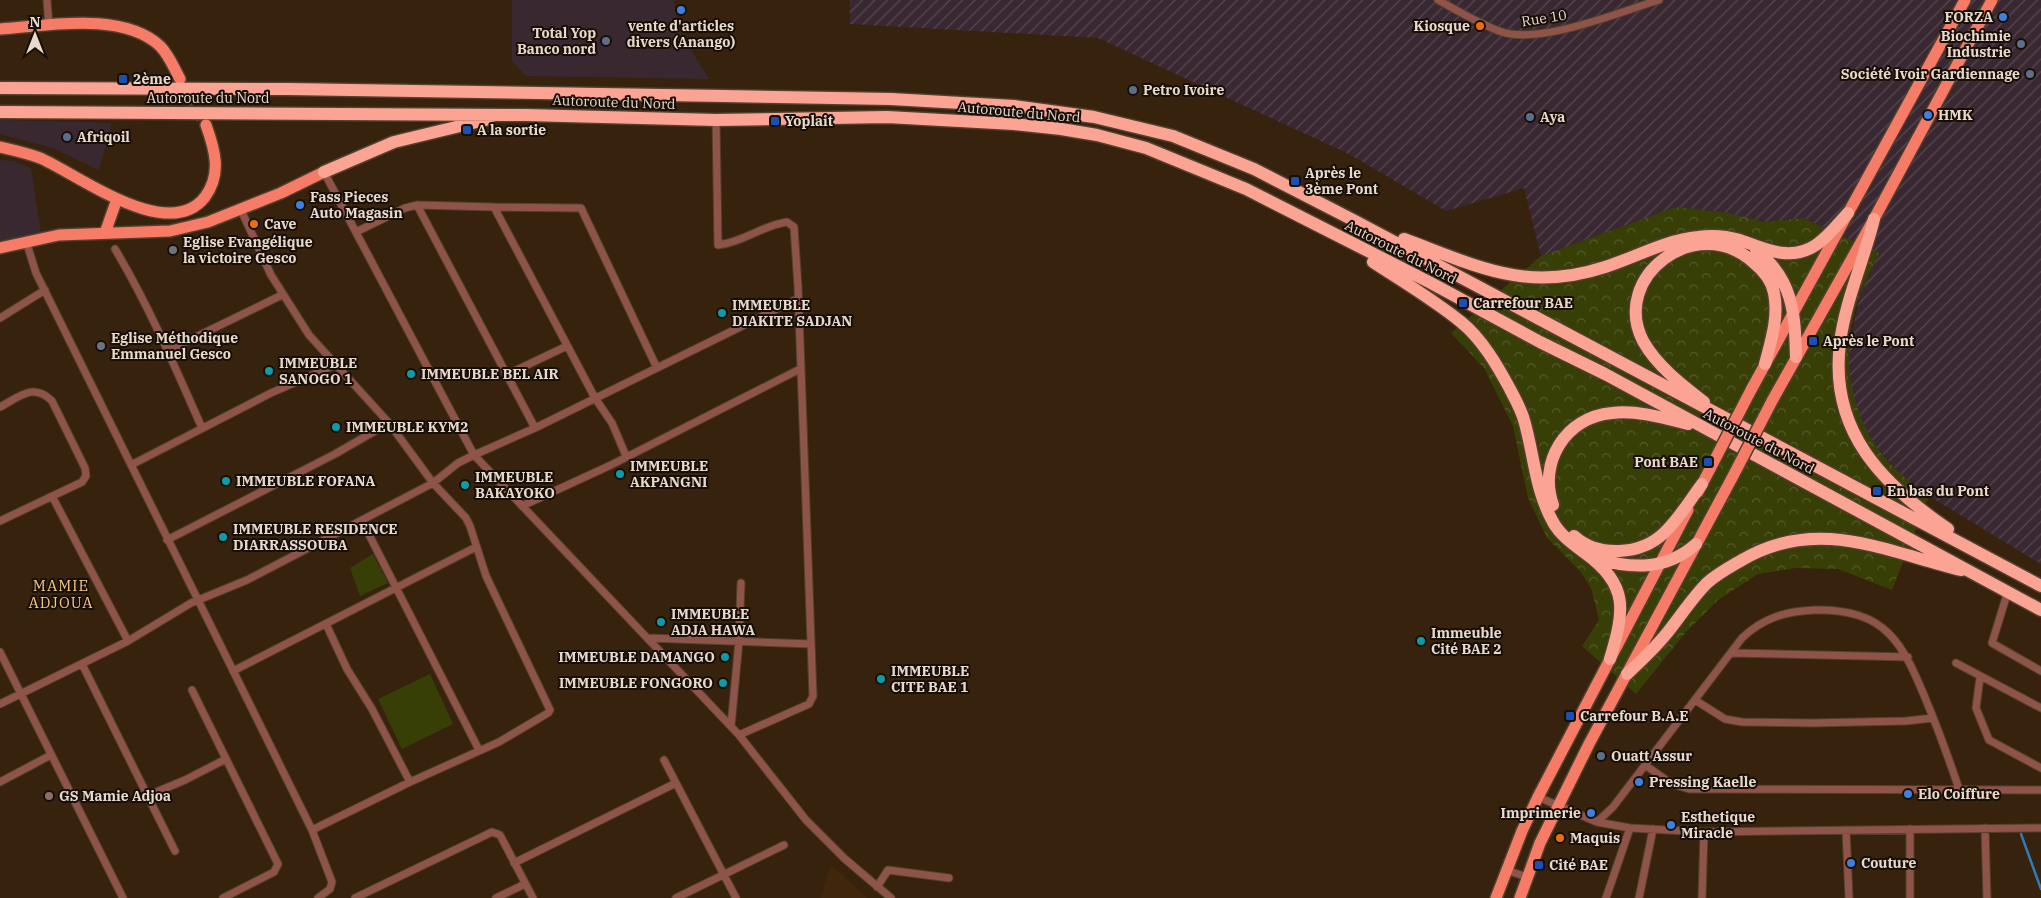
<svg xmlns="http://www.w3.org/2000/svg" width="2041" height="898" viewBox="0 0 2041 898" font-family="'IBM Plex Serif',serif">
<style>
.commercial{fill:#3a2831}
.industrial{fill:url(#industrial-furrows)}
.built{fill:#40260d}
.grass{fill:#373f07}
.forest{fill:url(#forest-crowns)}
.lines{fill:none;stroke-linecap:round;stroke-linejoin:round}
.stream{stroke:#317ab8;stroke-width:2.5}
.primary-tunnel{stroke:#523d2b;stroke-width:11;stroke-dasharray:11 5.5;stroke-linecap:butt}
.street-casing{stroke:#533f2d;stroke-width:9}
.primary-casing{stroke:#533f2d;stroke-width:14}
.highway-casing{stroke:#533f2d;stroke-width:15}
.street{stroke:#8f5449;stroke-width:7}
.primary{stroke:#f67c68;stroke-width:11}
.highway{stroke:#fca494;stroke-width:12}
.primary-bridge-casing{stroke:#533f2d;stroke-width:14;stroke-linecap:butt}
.primary-bridge{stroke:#f67c68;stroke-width:11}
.shop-dot{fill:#3f7fe0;stroke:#170e06;stroke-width:2}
.food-dot{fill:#e8710a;stroke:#170e06;stroke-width:2}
.service-dot{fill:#5c6f8a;stroke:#170e06;stroke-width:2}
.transit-dot{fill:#1a4fb4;stroke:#170e06;stroke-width:2}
.worship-dot{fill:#6b7280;stroke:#170e06;stroke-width:2}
.culture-dot{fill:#0f9aa8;stroke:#170e06;stroke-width:2}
.education-dot{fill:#8d6e63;stroke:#170e06;stroke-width:2}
.labels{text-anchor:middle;stroke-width:4;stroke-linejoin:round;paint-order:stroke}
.poi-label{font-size:14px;font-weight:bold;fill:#e8d9ce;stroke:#170e06;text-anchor:start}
.street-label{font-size:14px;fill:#e8d9ce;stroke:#170e06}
.neighbourhood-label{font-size:15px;letter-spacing:1px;fill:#f7c885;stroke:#170e06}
</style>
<defs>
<pattern id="industrial-furrows" width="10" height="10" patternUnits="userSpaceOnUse" patternTransform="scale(1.25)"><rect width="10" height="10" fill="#392832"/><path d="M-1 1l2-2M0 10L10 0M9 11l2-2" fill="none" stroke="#56474e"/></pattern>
<pattern id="forest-crowns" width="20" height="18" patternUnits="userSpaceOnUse" patternTransform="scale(1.25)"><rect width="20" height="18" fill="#373f07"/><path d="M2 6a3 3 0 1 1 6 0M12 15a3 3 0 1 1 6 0" fill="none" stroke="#545a2a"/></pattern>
</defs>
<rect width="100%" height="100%" fill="#37220e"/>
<path class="commercial" d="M512,0H674L678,28L709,79L526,76L512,61Z
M0,120L88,122L112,123L99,170L53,148L0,134Z
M0,160L14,161L31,168L41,233L0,245Z"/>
<path class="industrial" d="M850,0H2041V564L1929,496L1898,472L1876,447L1861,419L1850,388L1847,355L1860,295L1879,253L1803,218L1764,222L1729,213L1676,207L1541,256L1524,188L1446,211L1349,154L1098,38L850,24Z"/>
<path class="built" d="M830,864L867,898H821Z"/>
<path class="grass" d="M373,554L388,583L360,596L350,568Z
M430,674L453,724L402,749L378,699Z"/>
<path class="forest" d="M1676,207L1729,213L1764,222L1803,218L1879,253C1873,267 1865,281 1860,295C1841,347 1846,400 1876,446C1889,467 1910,481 1929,496L1892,590L1838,569L1796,568L1758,574L1718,600L1686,632L1636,694L1582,646L1599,620L1591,588L1580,571L1547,538L1528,498L1513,426L1484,368L1451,333L1541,256Z"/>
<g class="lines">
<path class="stream" d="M2021,834L2041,889"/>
<path class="primary-tunnel" d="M181,81L202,120"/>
<defs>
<path id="street" d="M47,0L49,26
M1438,0C1458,11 1478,23 1499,31C1538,46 1619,12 1659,0
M716,120L718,245C744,242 763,225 787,222L794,227L798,287L813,696L809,704L739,735
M417,205L535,428L797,299
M241,210L271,275L309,335L389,423L433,483L466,518L470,526L486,576L550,710L548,713L499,742L410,782L312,830
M356,232L405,208L417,205L494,207
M26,241L36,273L312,830L332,882L330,889L318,898
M115,249C149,306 175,367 202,428
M0,318L45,290
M167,351L282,295
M506,375L567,346
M0,407C19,397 34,382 52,401L85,468L86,476L82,482L0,521
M535,428L474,455L739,735L806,820L845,859L891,898
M626,456L612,423L595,398L494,207L581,208L657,368
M131,465L271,393L335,365
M52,496L128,641
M522,506L611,465L800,369
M362,521L479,750
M167,540L335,454L389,423
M2008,591L1992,643L2041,671
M326,624L347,669L372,709L410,782
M648,638L811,644
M0,652L123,898
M1732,653L1908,657
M1956,663L2041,708
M82,664L175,851
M233,671L476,547
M1980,677L1976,708L1989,740L2041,768
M192,690L278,864L274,872L223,898
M1695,700L1725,719L1742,722L1811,723L1906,721L1933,718
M0,704L128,641L191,603L247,580L433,483L458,463L474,455L324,172
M731,726L739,641L741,583
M664,760L736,898
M1645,765L1672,784L1689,789L2041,790
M0,782L51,755
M147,796L185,780L226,759
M1538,797L1597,822L1613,807L1742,638C1763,618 1786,611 1815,610C1886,609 1902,642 1926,700C1938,729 1949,759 1959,789
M1597,822L1630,828L1704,832L2041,828
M1985,828L1987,898
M1910,829V898
M1846,830L1849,898
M514,863L676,783
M1506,870L1527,877
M877,887L888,870L949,878
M355,898L492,832L500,835L533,898
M496,898L525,884
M676,898L784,845
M1606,898L1630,828
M1639,898L1653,829
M1702,898L1704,832"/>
<path id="primary" d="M0,29C47,26 122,11 160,46C169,55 174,68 180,79
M0,147C13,150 27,153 40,158C79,175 168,244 205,197C222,174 215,150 206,125
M105,233L117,199
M0,248L59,235L170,231L208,222L281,193L324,172
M1751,390L1965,0
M1772,401L1874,219L1992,0
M1698,492L1711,467
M1496,898L1522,831L1538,797L1688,510
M1520,898L1540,843L1589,744L1732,478"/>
<path id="highway" d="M0,88L288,89L724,96L891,99L1014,106L1094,117L1173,136L1254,169L1355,221L2041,586
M0,112L526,115L716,120L887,117L1014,124L1061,129L1097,135L1146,148L1246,189L1431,283L1540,342L1605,374L2041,610
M324,172L394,142L489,119
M1874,219C1864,260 1845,301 1840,343C1829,431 1882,484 1948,529
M1404,239C1477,266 1526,293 1605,267C1636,257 1666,240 1698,237C1712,235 1726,236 1740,240C1764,249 1791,262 1816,245C1828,237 1838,224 1848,213
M1756,250C1793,279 1795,313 1796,357
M1373,262C1402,281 1434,300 1461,322C1482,339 1497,365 1510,389C1515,399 1521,409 1524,420C1534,454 1535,490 1553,522C1560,535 1573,544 1585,553C1630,585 1624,612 1610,659
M1704,402C1682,385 1657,366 1643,341C1610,276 1697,212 1753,262C1763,270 1772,281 1774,293C1779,317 1771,341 1765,364
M1553,505C1538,463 1565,417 1612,413C1637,410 1664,418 1688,424
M1574,536C1598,558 1641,555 1664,533C1679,519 1690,500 1702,484
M1594,558C1631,569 1666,571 1696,544
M1627,674C1641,661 1655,648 1667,633C1680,617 1692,598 1707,583C1717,574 1730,567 1742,560C1817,516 1884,551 1961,570"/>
</defs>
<use href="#street" class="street-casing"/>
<use href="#primary" class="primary-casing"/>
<use href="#highway" class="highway-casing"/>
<use href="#street" class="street"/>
<use href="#primary" class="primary"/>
<use href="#highway" class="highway"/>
<defs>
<path id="primary-bridge" d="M1711,467L1751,390
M1732,478L1772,401"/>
</defs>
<use href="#primary-bridge" class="primary-bridge-casing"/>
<use href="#primary-bridge" class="primary-bridge"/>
</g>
<g class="shop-dot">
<circle cx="681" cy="10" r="5"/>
<circle cx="2003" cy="17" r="5"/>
<circle cx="1928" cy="115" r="5"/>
<circle cx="300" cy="205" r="5"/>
<circle cx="1639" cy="782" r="5"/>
<circle cx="1908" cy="794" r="5"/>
<circle cx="1591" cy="813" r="5"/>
<circle cx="1671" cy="825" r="5"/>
<circle cx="1851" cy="863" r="5"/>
</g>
<g class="food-dot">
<circle cx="1480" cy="26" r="5"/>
<circle cx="254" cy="224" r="5"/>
<circle cx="1560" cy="838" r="5"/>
</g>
<g class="service-dot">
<circle cx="606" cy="41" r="5"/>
<circle cx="2021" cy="44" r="5"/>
<circle cx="2030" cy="74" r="5"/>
<circle cx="1133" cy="90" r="5"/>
<circle cx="1530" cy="117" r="5"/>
<circle cx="67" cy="137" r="5"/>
<circle cx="1601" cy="756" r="5"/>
</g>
<g class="transit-dot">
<rect x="118" y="74" width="10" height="10" rx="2.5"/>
<rect x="770" y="116" width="10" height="10" rx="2.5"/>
<rect x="462" y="125" width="10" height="10" rx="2.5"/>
<rect x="1290" y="176" width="10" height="10" rx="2.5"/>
<rect x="1458" y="298" width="10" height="10" rx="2.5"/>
<rect x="1808" y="336" width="10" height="10" rx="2.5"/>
<rect x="1703" y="457" width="10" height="10" rx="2.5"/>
<rect x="1872" y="486" width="10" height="10" rx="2.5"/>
<rect x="1565" y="711" width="10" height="10" rx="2.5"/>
<rect x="1534" y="860" width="10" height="10" rx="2.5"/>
</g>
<g class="worship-dot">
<circle cx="173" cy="250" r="5"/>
<circle cx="101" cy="346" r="5"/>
</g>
<g class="culture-dot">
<circle cx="722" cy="313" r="5"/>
<circle cx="269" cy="371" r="5"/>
<circle cx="411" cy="374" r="5"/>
<circle cx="336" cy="427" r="5"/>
<circle cx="620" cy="474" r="5"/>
<circle cx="226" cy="481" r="5"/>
<circle cx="465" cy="485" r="5"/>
<circle cx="223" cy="537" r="5"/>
<circle cx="661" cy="622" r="5"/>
<circle cx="1421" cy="641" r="5"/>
<circle cx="725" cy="657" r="5"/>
<circle cx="881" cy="679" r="5"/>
<circle cx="723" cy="683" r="5"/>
</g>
<circle class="education-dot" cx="49" cy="796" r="5"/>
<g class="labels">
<g class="poi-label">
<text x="1993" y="22" text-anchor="end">FORZA</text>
<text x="681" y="31" text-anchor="middle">vente d'articles<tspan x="681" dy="16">divers (Anango)</tspan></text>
<text x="1470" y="31" text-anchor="end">Kiosque</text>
<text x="596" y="38" text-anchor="end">Total Yop<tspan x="596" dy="16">Banco nord</tspan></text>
<text x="2011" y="41" text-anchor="end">Biochimie<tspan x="2011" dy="16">Industrie</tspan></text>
<text x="2020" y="79" text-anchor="end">Société Ivoir Gardiennage</text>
<text x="133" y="84">2ème</text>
<text x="1143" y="95">Petro Ivoire</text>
<text x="1938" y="120">HMK</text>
<text x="1540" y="122">Aya</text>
<text x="785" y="126">Yoplait</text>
<text x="477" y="135">A la sortie</text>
<text x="77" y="142">Afriqoil</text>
<text x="1305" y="178">Après le<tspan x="1305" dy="16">3ème Pont</tspan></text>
<text x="310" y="202">Fass Pieces<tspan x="310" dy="16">Auto Magasin</tspan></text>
<text x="264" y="229">Cave</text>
<text x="183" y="247">Eglise Evangélique<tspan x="183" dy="16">la victoire Gesco</tspan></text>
<text x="1473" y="308">Carrefour BAE</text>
<text x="732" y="310">IMMEUBLE<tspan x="732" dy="16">DIAKITE SADJAN</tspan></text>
<text x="111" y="343">Eglise Méthodique<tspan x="111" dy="16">Emmanuel Gesco</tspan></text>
<text x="1823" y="346">Après le Pont</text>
<text x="279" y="368">IMMEUBLE<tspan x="279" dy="16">SANOGO 1</tspan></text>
<text x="421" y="379">IMMEUBLE BEL AIR</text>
<text x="346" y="432">IMMEUBLE KYM2</text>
<text x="1698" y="467" text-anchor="end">Pont BAE</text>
<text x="630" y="471">IMMEUBLE<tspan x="630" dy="16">AKPANGNI</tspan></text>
<text x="475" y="482">IMMEUBLE<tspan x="475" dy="16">BAKAYOKO</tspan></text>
<text x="236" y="486">IMMEUBLE FOFANA</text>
<text x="1887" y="496">En bas du Pont</text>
<text x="233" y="534">IMMEUBLE RESIDENCE<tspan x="233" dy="16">DIARRASSOUBA</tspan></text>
<text x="671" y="619">IMMEUBLE<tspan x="671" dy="16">ADJA HAWA</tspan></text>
<text x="1431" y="638">Immeuble<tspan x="1431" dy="16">Cité BAE 2</tspan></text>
<text x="715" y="662" text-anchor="end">IMMEUBLE DAMANGO</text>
<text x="891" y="676">IMMEUBLE<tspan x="891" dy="16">CITE BAE 1</tspan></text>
<text x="713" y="688" text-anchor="end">IMMEUBLE FONGORO</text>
<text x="1580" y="721">Carrefour B.A.E</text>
<text x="1611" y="761">Ouatt Assur</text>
<text x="1649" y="787">Pressing Kaelle</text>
<text x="1918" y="799">Elo Coiffure</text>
<text x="59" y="801">GS Mamie Adjoa</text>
<text x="1581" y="818" text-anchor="end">Imprimerie</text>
<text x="1681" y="822">Esthetique<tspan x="1681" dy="16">Miracle</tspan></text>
<text x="1570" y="843">Maquis</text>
<text x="1861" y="868">Couture</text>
<text x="1549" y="870">Cité BAE</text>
</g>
<g class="street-label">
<text transform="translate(1544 18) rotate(-9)" y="5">Rue 10</text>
<text x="208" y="103">Autoroute du Nord</text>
<text transform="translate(614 102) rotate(2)" y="5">Autoroute du Nord</text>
<text transform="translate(1019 112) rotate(5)" y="5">Autoroute du Nord</text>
<text transform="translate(1401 252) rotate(27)" y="5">Autoroute du Nord</text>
<text transform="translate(1759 441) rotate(28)" y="5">Autoroute du Nord</text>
</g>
<g class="neighbourhood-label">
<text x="61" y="591">MAMIE<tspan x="61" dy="17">ADJOUA</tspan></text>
</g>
</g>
<g transform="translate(35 35)" stroke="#170e06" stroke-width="4" paint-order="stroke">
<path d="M0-4L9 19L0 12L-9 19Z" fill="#e8d9ce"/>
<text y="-8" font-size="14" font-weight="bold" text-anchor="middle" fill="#e8d9ce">N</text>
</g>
</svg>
